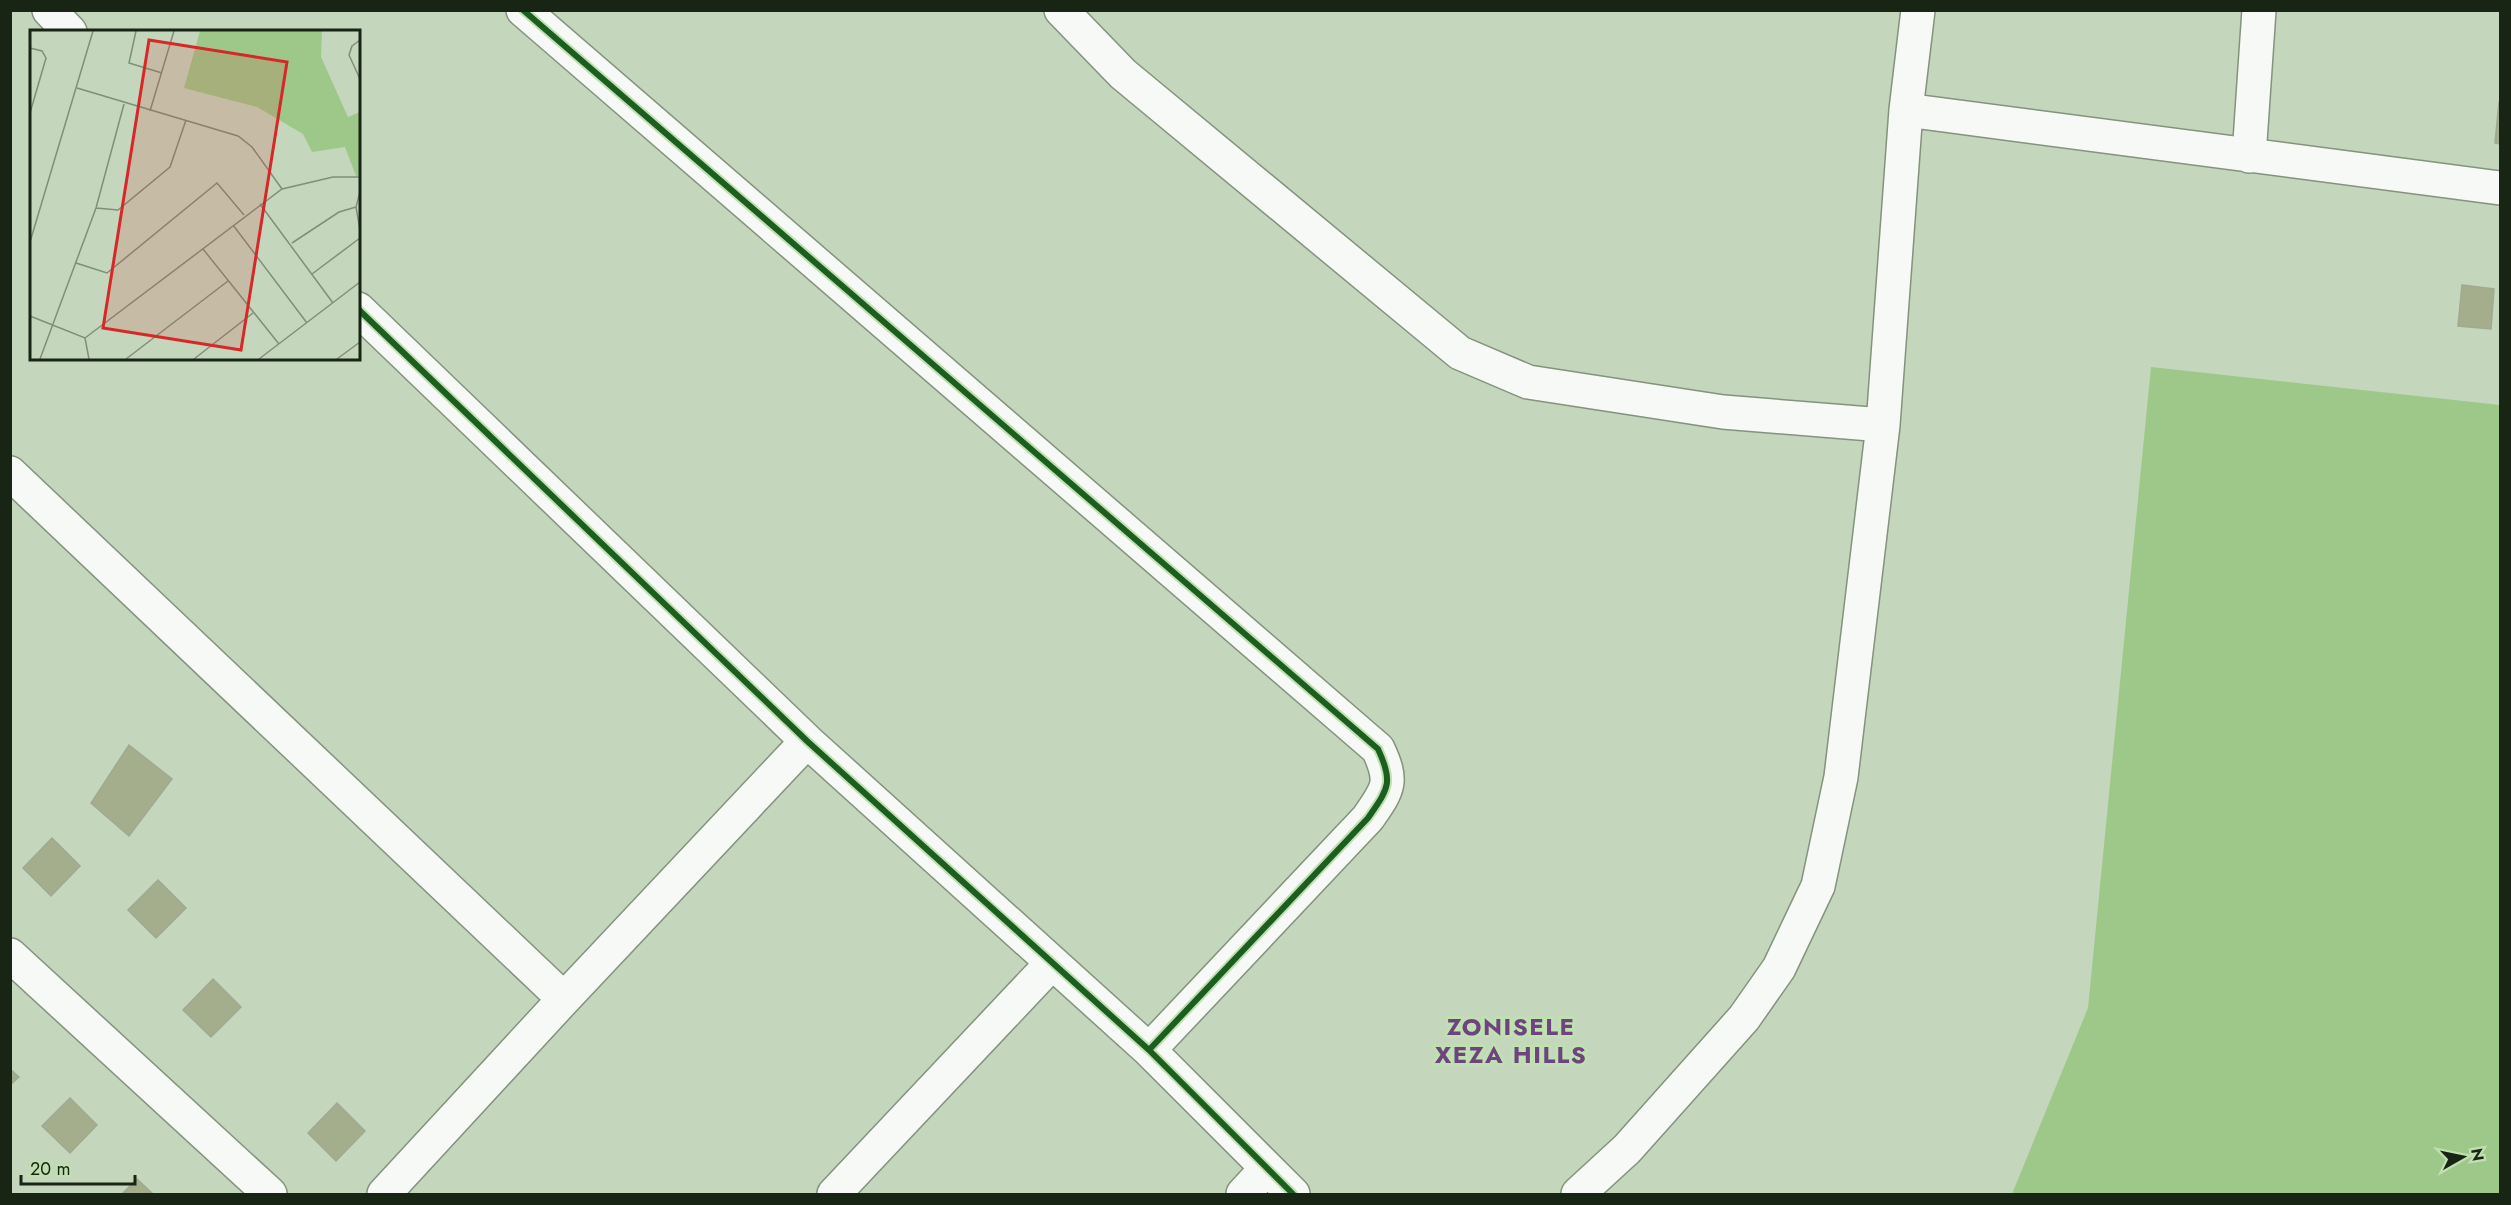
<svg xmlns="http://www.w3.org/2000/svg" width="2511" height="1205" viewBox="0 0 2511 1205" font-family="Jost,sans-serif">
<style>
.green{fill:#9ec889}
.building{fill:#a4ae8c;stroke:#a0a994;stroke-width:1.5}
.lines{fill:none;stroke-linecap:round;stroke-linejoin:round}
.minor-casing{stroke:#84927e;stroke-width:36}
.minor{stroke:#f6f9f5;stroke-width:33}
.cycleway-casing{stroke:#c0e0b1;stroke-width:10}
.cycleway{stroke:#1b5e20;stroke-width:6}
.labels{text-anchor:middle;stroke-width:6;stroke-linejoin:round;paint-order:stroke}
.district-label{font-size:24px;font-weight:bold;letter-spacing:1.5px;fill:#6d447d;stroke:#c0e0b1}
.inset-road{fill:none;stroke:#808f79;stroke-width:1.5}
.view{fill:#d62828;fill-opacity:0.15;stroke:#d62828;stroke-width:3}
.inset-edge{fill:none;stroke:#192514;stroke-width:3}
</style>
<rect width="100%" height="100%" fill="#c4d6bc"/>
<path class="green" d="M2151,367L2500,405V1194H2012L2088,1008Z"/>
<path class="building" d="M2499,102H2500V144L2495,143Z
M2462,285L2494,289L2491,329L2458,326Z
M129,745L172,779L129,836L91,803Z
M52,838L80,866L51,896L23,868Z
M158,880L186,908L156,938L128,910Z
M213,979L241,1007L211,1037L183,1010Z
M10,1069L19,1077L10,1085Z
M70,1098L97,1125L70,1153L42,1126Z
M337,1103L365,1131L336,1161L308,1133Z
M137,1179L153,1194H122Z"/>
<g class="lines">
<defs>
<path id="minor" d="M49,10L70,32
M523,10L1378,749C1394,783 1388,789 1368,818L1149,1050
M1061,10L1123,74L1460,353L1528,382L1723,412L1883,425
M1906,110L2500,188
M2249,156L2259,10
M358,309L807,741L1149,1050L1293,1194
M10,473L564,999
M10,955L270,1194
M384,1194L564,999L807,741
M834,1194L1052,963
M1243,1194L1267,1168
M1578,1194L1627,1149L1744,1018L1779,968L1818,886L1841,777L1883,425L1906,110L1918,10"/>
</defs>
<use href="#minor" class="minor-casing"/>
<use href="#minor" class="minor"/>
<defs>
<path id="cycleway" d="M523,10L1378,749C1394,783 1388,789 1368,818L1149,1050
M358,309L807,741L1149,1050L1293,1194"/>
</defs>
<use href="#cycleway" class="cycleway-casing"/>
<use href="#cycleway" class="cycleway"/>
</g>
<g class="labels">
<g class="district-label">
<text x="1511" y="1035">ZONISELE<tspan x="1511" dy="28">XEZA HILLS</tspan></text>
</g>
</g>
<g transform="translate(30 30)">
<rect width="330" height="330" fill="#c4d6bc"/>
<path d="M170,1H292L291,27L318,87L330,82V147L326,146L315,117L282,122L273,104L227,77L154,58Z" fill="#9ec889"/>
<path class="inset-road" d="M106,1L99,33L132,43M330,10L322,16L319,25L330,49M0,18L12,21L16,28L0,83M47,58L208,106L222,117L252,159M120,81L144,1M330,162L326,177L330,200M230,174L303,273M66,178L88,180L140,137L156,90M203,195L277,293M0,212L63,1M262,213L309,182L326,177M173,219L249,314M46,233L77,243L187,153L214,185M282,244L330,208M0,286L55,308L252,159L303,147H330M55,308L59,329M10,329L66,178L94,74M96,329L198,251M164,329L223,283M229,329L330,252M307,329L330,312"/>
<path class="view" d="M119,10L257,32L211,320L73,298Z"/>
<rect width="330" height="330" class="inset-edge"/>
</g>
<rect width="2511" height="1205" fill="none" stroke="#192514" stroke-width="24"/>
<g transform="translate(2463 1157) rotate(81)" stroke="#c0e0b1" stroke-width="4.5" paint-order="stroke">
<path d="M0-4.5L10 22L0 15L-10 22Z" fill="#192514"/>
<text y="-9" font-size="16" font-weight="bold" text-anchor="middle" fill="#192514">N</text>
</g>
<path d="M21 1175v9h114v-9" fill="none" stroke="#192514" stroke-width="3"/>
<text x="30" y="1175" font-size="18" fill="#192514" stroke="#c0e0b1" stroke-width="4.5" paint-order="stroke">20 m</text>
</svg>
